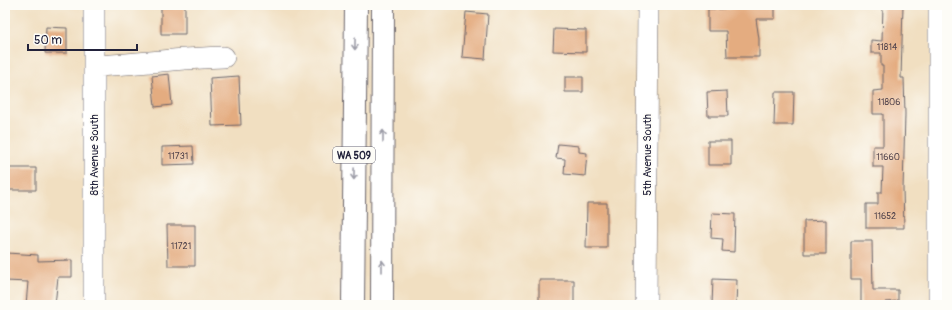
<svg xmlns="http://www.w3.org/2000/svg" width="952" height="310" viewBox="0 0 952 310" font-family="Pangolin,sans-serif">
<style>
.building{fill:#e4ac80}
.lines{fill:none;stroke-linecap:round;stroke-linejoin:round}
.minor-casing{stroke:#6a646a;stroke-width:22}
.highway-casing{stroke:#6a646a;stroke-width:24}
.minor{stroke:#fff;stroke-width:21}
.highway{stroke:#fff;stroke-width:22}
.oneway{stroke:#9c9ca7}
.labels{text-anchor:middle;stroke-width:3;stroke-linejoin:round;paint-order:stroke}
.number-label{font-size:9px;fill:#52444c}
.shield{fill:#fdfcf7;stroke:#646373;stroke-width:1}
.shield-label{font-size:10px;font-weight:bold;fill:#22223b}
.street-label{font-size:11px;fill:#22223b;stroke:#fdfcf7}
</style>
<rect width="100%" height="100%" fill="#fdfcf7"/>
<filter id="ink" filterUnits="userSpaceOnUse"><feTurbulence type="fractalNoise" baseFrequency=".025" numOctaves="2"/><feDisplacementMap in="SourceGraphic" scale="8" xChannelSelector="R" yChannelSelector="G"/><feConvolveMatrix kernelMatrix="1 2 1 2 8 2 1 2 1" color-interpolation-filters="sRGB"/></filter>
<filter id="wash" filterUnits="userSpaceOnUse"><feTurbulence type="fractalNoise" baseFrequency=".012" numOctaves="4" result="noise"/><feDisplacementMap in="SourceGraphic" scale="16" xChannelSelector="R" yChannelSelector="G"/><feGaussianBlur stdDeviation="0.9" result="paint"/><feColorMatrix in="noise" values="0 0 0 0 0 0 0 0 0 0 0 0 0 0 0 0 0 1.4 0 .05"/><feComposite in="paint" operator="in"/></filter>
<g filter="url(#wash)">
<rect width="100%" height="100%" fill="#f1dfc1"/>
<g id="blocks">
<path class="building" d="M161,5H185V34H161Z
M731,5H775V19H756L759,39V57H727L726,31H708V9H731Z
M883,5H903L901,78H904L905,114L903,189L904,228H866V204H878V192H882L883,167H873V146H883V114H873V91L883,90V66H881V53H871V40L882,41Z
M466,12L488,14L485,59L462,57Z
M46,27L67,28V53H45Z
M554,29L586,30V52L553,51Z
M169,74L172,105L155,107L152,76Z
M239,76L241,125L212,126L210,78Z
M565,77H583V92H565Z
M727,91L728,116H708L707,92Z
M775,92H794L793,125H774Z
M708,141H731V165H708Z
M558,144L579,146V152L587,153L585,176L564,174L565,159L556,158Z
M193,146L194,164L162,165V147Z
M5,168H36V190H5Z
M587,203H607V248H586Z
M712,213L735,214L734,252L722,251L723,239L711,238Z
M826,220V254H804V221Z
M167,225H195V266H168Z
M851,241H872L873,290H898V301L886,302V305H861V279H851Z
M7,253L38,255V261L72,260V277H58L55,305H26L28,282L6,281Z
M713,279L737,280L736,305H712Z
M539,280H574V305H539Z"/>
</g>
</g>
<g filter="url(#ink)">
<use href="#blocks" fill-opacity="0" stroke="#6a646a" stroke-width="1"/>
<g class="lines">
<defs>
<path id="minor" d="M94,66C138,64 181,58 224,57
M94,305V5
M646,305L648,5
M939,305V5"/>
<path id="highway" d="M353,305L356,5
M382,305L383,5"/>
</defs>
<use href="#minor" class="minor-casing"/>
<use href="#highway" class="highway-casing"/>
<use href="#minor" class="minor"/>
<use href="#highway" class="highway"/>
</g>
<defs><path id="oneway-shaft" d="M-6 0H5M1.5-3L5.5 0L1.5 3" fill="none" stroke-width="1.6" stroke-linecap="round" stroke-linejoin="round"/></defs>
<g class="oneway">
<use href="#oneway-shaft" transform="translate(355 44) rotate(91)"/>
<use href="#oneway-shaft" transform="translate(383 136) rotate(-90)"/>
<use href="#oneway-shaft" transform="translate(354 174) rotate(91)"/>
<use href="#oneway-shaft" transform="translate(382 266) rotate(-90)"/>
</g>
</g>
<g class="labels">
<g class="number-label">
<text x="887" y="50">11814</text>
<text x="889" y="105">11806</text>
<text x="178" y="159">11731</text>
<text x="888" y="160">11660</text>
<text x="885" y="219">11652</text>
<text x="181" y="249">11721</text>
</g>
<rect class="shield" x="333" y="147" width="42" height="16" rx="3"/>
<g class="shield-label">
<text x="354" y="159">WA 509</text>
</g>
<g class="street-label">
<text transform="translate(94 155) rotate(-90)" y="4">8th Avenue South</text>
<text transform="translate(647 155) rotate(-90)" y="4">5th Avenue South</text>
</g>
</g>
<rect width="952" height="310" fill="none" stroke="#fdfcf7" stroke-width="20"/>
<path d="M28 44v6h109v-6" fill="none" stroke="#22223b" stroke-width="2"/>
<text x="34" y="44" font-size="12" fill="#22223b" stroke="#fdfcf7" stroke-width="3" paint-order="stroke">50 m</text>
</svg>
